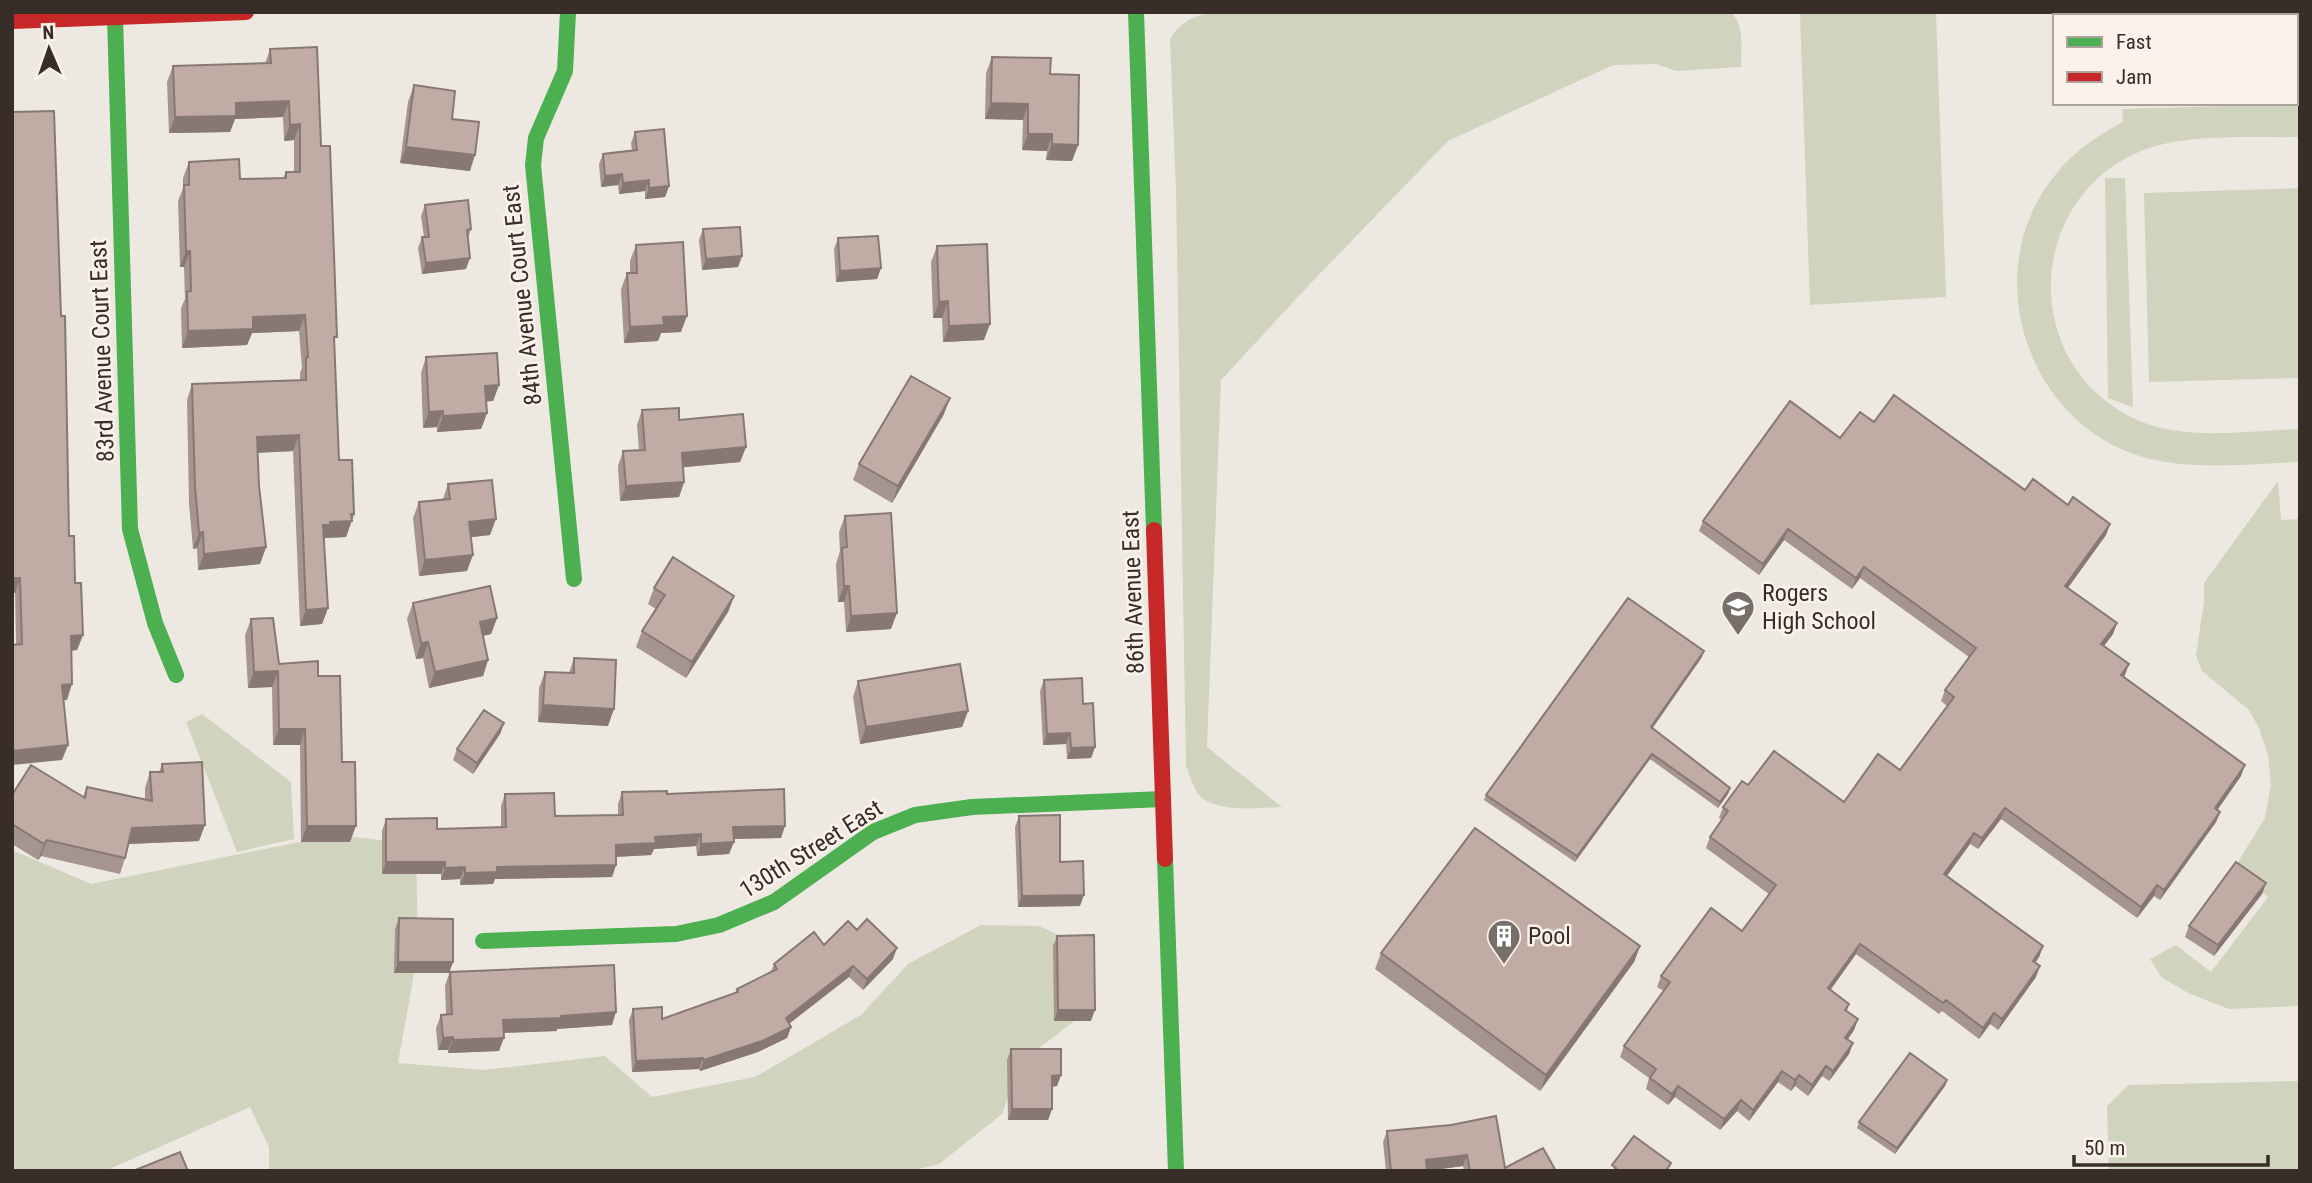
<svg xmlns="http://www.w3.org/2000/svg" width="2312" height="1183" viewBox="0 0 2312 1183" font-family="'Roboto Condensed',sans-serif">
<style>
.green{fill:#d0d3bd}
.lines{fill:none;stroke-linecap:round;stroke-linejoin:round}
.fast{stroke:#4caf50;stroke-width:16}
.jam{stroke:#c62828;stroke-width:16}
.wall{fill:#a6948e}
.shaded-wall{fill:#877874}
.building{fill:#c1aca5;stroke:#877874;stroke-width:2}
.labels{text-anchor:middle;stroke-width:5;stroke-linejoin:round;paint-order:stroke}
.street-label{font-size:24px;fill:#382d29;stroke:#faf2eb}
.poi-label{font-size:24px;fill:#382d29;stroke:#faf2eb;text-anchor:start}
</style>
<rect width="100%" height="100%" fill="#eee8e2"/>
<path class="green" d="M1220,12H1731C1745,26 1741,48 1741,67L1676,71L1656,64L1613,65L1448,141L1309,285L1221,380L1207,747L1282,807C1260,808 1217,813 1200,796C1194,790 1190,775 1186,766L1176,191L1170,39C1182,19 1198,14 1220,12Z
M1851,12H1936L1946,297L1810,305L1800,14Z
M2300,104V137C2253,138 2185,133 2141,151C2028,198 2019,356 2127,415C2178,443 2244,431 2300,429V462C2237,464 2169,475 2111,444C2016,393 1985,259 2056,174C2074,151 2097,136 2123,122L2122,109Z
M2105,178H2125L2133,407L2108,398Z
M2300,188V378L2149,382L2144,193Z
M2278,481L2281,520L2300,519V1006L2229,1009L2190,994L2162,978L2150,959L2176,945L2211,972L2268,897L2233,870L2265,818L2271,785L2268,755L2259,728L2249,710L2202,671L2196,655L2204,602V583Z
M202,714L291,782L294,839L237,852L186,722Z
M335,835L416,844L418,952L398,1063L483,1070L605,1056L652,1097L755,1077L861,1015L908,964L981,925L1039,926L1095,952L1078,1018L1020,1063L1002,1114L939,1164L911,1171H269V1147L250,1107L105,1171H12V850L91,884Z
M2300,1081V1171H2109L2107,1106L2128,1085Z"/>
<g class="lines">
<path class="fast" d="M568,12L565,71L536,138L533,165L574,579
M1136,12L1154,530
M115,17L130,529L155,623L176,675
M1165,859L1176,1171
M483,941L676,934L719,925L774,902L873,832L915,815L972,807L1163,799"/>
<path class="jam" d="M12,21L246,12
M1154,530L1165,859"/>
</g>
<path class="wall" d="M270,49L321,146L334,345L339,460L354,514L346,537L325,538L324,541L328,608L322,624L300,626L293,451L258,453L259,486L266,547L260,564L198,570L197,548L193,549L189,503L187,400L192,384L300,380V373L302,368L299,331L252,333L247,345L182,348L181,308L185,299L184,267H180L178,201L183,188V178L189,162L240,179L283,178L286,172H294V140L284,141L283,117L235,119L230,132L169,133L167,82L173,66L265,64Z
M992,57L1050,74L1078,145L1072,161L1046,160L1047,151L1022,150L1023,120L985,119L986,73Z
M414,85L452,119L470,171L400,163L408,102Z
M12,112L83,635L77,650L71,651L67,700H63L62,760L16,644L15,593H12Z
M635,132L669,186L665,197L645,199V191L619,194L618,185L601,187L599,164L603,154L632,150L631,143Z
M425,205L471,229L468,239L466,269L422,274L418,248L422,237H424L421,216Z
M703,229L742,256L738,267L702,270L699,240Z
M838,238L881,268L877,279L836,282L834,249Z
M636,245L681,332L661,333L658,341L624,343L621,289L627,273H630V261Z
M937,246L984,340L943,342L942,318H933L931,262Z
M426,357L499,385L493,401H486L487,413L481,429L437,432V427L423,428L421,373Z
M642,410L679,420L746,447L740,462L683,467L684,482L679,497L620,501L618,466L623,451L639,450L637,425Z
M944,414L892,503L853,480L859,464Z
M1874,422L2025,490L2068,505L2110,524L2106,535L2068,588L2117,623L2113,634L2104,646L2125,675L2124,677L2241,776L2217,810L2220,812L2216,822L2160,900L2154,896L2137,918L2001,819L1978,849L1970,844L1947,876L2043,946L2039,957L2035,963L2036,977L1998,1030L1990,1024L1979,1039L1942,1011L1939,1014L1856,954L1830,990L1849,1004L1847,1011L1858,1019L1854,1030L1848,1039L1853,1043L1849,1054L1829,1081L1822,1076L1808,1096L1795,1086L1791,1091L1778,1082L1749,1121L1737,1111L1720,1130L1675,1097L1668,1105L1646,1089L1649,1078L1620,1057L1624,1046L1664,991L1657,987L1661,976L1742,931L1769,894L1706,848L1710,837L1722,820L1719,818L1723,807L1748,785L1844,802L1900,770L1947,706L1941,701L1945,690L1969,657L1860,578L1852,589L1784,540L1759,575L1699,531L1703,521L1840,438Z
M448,484L490,535L471,537L467,571L419,576L413,518L419,502L443,499Z
M845,516L891,629L846,632L844,602H838L836,564L840,551L839,532Z
M654,588L734,596L728,612L686,678L636,647L642,631L656,609L648,604Z
M413,603L497,618L491,634L483,636L488,660L483,676L429,688L423,658L416,659L407,619Z
M251,619L279,664L318,676L342,762L350,842H301L300,745H273L272,687L248,688L245,635Z
M1702,657L1653,728L1730,788L1728,794L1718,808L1650,759L1575,862L1484,800L1486,795Z
M574,658L608,726L538,722L539,688L545,672L569,673Z
M1044,680L1083,704L1095,747L1091,758L1067,759L1066,744L1043,745L1040,691Z
M858,681L968,711L962,727L860,744L853,697Z
M504,723L500,734L473,774L453,760L457,749Z
M162,764L199,841L128,844L125,858L120,874L41,856L38,860L12,844V795L83,797L87,787L145,800V788L150,772H159Z
M622,792L667,794L781,838L734,839L729,854L697,856L696,846L654,849L651,855L616,857V865L612,877L495,879L493,884L460,885V879L441,880V874H382V831L386,819L437,829L501,827V806L505,794L555,816L618,815V804Z
M1019,816L1060,862L1080,906L1018,907L1015,827Z
M2266,883L2262,894L2214,956L2185,937L2189,926Z
M399,918L453,962L449,973H394L395,929Z
M857,930L893,959L863,990L849,977L789,1024L791,1027L787,1038L758,1052L700,1071L699,1069L632,1072L629,1020L633,1009L662,1019L735,993L737,989L771,972L774,964L824,945Z
M1057,936L1091,1021H1054L1053,946Z
M1640,946L1634,962L1540,1091L1375,969L1381,953Z
M450,972L612,1025L557,1029V1031L503,1033L499,1051L448,1053V1050H438L436,1028L441,1015L446,1014L445,985Z
M1011,1049L1061,1075L1057,1086L1052,1087V1109L1048,1120H1008L1007,1060Z
M1947,1080L1945,1086L1895,1154L1857,1128L1859,1122Z
M1451,1125L1505,1168L1556,1171H1464L1463,1166L1427,1171H1386L1383,1142L1387,1131Z"/>
<path class="shaded-wall" d="M289,101L283,117L235,119L230,132L169,133L175,117L236,103Z
M991,103L1028,104L1023,120L985,119Z
M300,124L294,140L284,141L290,125Z
M1028,134H1052L1047,151L1022,150Z
M1052,144L1078,145L1072,161L1046,160Z
M406,147L475,155L470,171L400,163Z
M622,174L618,185L601,187L605,176Z
M649,180L645,191L619,194L623,183Z
M669,186L665,197L645,199L649,188Z
M186,251H190L184,267H180Z
M742,256L738,267L702,270L706,259Z
M470,258L466,269L422,274L426,263Z
M881,268L877,279L836,282L840,271Z
M948,301L942,318H933L939,302Z
M305,315L299,331L252,333L247,345L182,348L188,331L253,317Z
M687,316L681,332L661,333L658,341L624,343L630,327L663,317Z
M990,324L984,340L943,342L949,326Z
M499,385L493,401L479,402L485,386Z
M950,398L944,414L892,503L898,486Z
M443,411L437,427L423,428L429,412Z
M487,413L481,429L437,432L443,416Z
M299,435L293,451L251,453L257,437Z
M746,447L740,462L676,468L682,453Z
M684,482L679,497L620,501L626,486Z
M351,514H354L346,537L325,538L324,541H317L323,525Z
M496,519L490,535L464,538L469,522Z
M2110,524L2106,535L2061,597L2065,586Z
M1788,529L1784,540L1759,575L1763,564Z
M203,532L197,548L193,549L199,533Z
M266,547L260,564L198,570L204,554Z
M473,555L467,571L419,576L425,560Z
M1864,567L1860,578L1852,589L1856,578Z
M12,578H20L15,593H12Z
M844,586H849L844,602H838Z
M734,596L728,612L686,678L692,662Z
M328,608L322,624L300,626L306,610Z
M897,613L891,629L846,632L851,616Z
M497,618L491,634L474,638L480,622Z
M2117,623L2113,634L2097,655L2101,644Z
M83,635L77,650L65,651L71,636Z
M428,642L423,658L416,659L421,643Z
M1704,651L1702,657L1649,732L1651,727Z
M488,660L483,676L429,688L435,672Z
M2129,664L2125,675L2117,686L2121,675Z
M278,671L272,687L248,688L254,672Z
M72,684L67,700H56L62,685Z
M543,705L614,709L608,726L538,722Z
M968,711L962,727L860,744L866,727Z
M504,723L500,734L473,774L477,763Z
M279,729H305L300,745H273Z
M1070,733L1066,744L1043,745L1047,734Z
M68,745L62,760L12,765V751Z
M1095,747L1091,758L1067,759L1071,748Z
M1652,754L1650,759L1575,862L1577,856Z
M2245,765L2241,776L2211,819L2215,808Z
M1730,788L1728,794L1718,808L1720,802Z
M2005,808L2001,819L1978,849L1982,838Z
M2220,812L2216,822L2160,900L2164,890Z
M205,825L199,841L126,844L132,828Z
M307,826H356L350,842H301Z
M785,826L781,838L729,839L733,827Z
M1974,833L1970,844L1940,885L1944,874Z
M701,834L696,846L654,849L651,855L611,857L616,845L655,837Z
M47,840L41,856L38,860L44,844Z
M734,842L729,854L697,856L701,844Z
M386,862H445L441,874H382Z
M616,865L612,877L495,879L493,884L460,885L465,873L497,867Z
M465,867L460,879L441,880L445,868Z
M2266,883L2262,894L2214,956L2218,945Z
M2157,885L2154,896L2137,918L2141,907Z
M1084,895L1080,906L1018,907L1022,896Z
M1860,944L1856,954L1824,999L1828,988Z
M1640,946L1634,962L1540,1091L1546,1075Z
M2043,946L2039,957L2029,972L2033,961Z
M897,948L893,959L863,990L867,979Z
M398,962H453L449,973H394Z
M853,966L849,977L782,1029L786,1018Z
M2040,966L2036,977L1998,1030L2002,1019Z
M1058,1010H1095L1091,1021H1054Z
M616,1012L612,1025L557,1029V1031L498,1033L503,1020Z
M1994,1013L1990,1024L1979,1039L1983,1028Z
M1858,1019L1854,1030L1841,1049L1845,1038Z
M791,1027L787,1038L758,1052L700,1071L704,1060Z
M453,1037L448,1050H438L443,1038Z
M504,1038L499,1051L448,1053L453,1040Z
M1853,1043L1849,1054L1829,1081L1833,1071Z
M703,1058L699,1069L632,1072L636,1061Z
M1826,1066L1822,1076L1808,1096L1812,1085Z
M1782,1071L1778,1082L1749,1121L1753,1110Z
M1061,1075L1057,1086L1048,1087L1052,1076Z
M1799,1075L1795,1086L1791,1091L1795,1080Z
M1947,1080L1945,1086L1895,1154L1897,1148Z
M1678,1086L1675,1097L1668,1105L1672,1094Z
M1741,1100L1737,1111L1720,1130L1724,1119Z
M1012,1109H1052L1048,1120H1008Z
M1467,1155L1463,1166L1426,1171V1160Z"/>
<path class="building" d="M317,47L321,146H330L337,337H334L339,460H352L354,514H351L352,521L330,522V525H323L328,608L306,610L299,435L257,437L259,486L266,547L204,554L203,532L199,533L195,486L192,384L306,380V357H308L305,315L253,317V329L188,331L187,292L191,291L190,251H186L184,185H189V162L239,159L240,179L286,178V172H300V124L290,125L289,101L236,103V116L175,117L173,66L271,63L270,49Z
M992,57L1051,58L1050,74L1079,75L1078,145L1052,144V134H1028V104L991,103Z
M414,85L455,91L452,119L479,122L475,155L406,147Z
M54,111L61,316H65L69,536H74L75,583H81L83,635L71,636L72,684L62,685L68,745L12,751V645L22,644L20,578H12V112Z
M664,129L669,186L649,188V180L623,183L622,174L605,176L603,154L637,150L635,132Z
M468,200L471,229L467,230L470,258L426,263L422,237H429L425,205Z
M740,227L742,256L706,259L703,229Z
M878,236L881,268L840,271L838,238Z
M683,242L687,316L663,317L664,325L630,327L627,273H637L636,245Z
M987,244L990,324L949,326L948,301L939,302L937,246Z
M497,353L499,385L485,386L487,413L443,416V411L429,412L426,357Z
M911,376L950,398L898,486L859,464Z
M1894,395L2025,490L2033,479L2068,505L2073,497L2110,524L2065,586L2117,623L2101,644L2129,664L2121,675L2245,765L2215,808L2220,812L2164,890L2157,885L2141,907L2005,808L1982,838L1974,833L1944,874L2043,946L2033,961L2040,966L2002,1019L1994,1013L1983,1028L1946,1000L1943,1003L1860,944L1828,988L1849,1004L1845,1010L1858,1019L1845,1038L1853,1043L1833,1071L1826,1066L1812,1085L1799,1075L1795,1080L1782,1071L1753,1110L1741,1100L1724,1119L1678,1086L1672,1094L1650,1078L1656,1069L1624,1046L1670,982L1661,976L1711,908L1742,931L1776,885L1710,837L1728,811L1723,807L1742,781L1748,785L1774,751L1844,802L1878,754L1900,770L1954,697L1945,690L1976,648L1864,567L1856,578L1788,529L1763,564L1703,521L1790,401L1840,438L1860,412L1874,422Z
M679,408V420L743,414L746,447L682,453L684,482L626,486L623,451L645,450L642,410Z
M492,480L496,519L469,522L473,555L425,560L419,502L450,499L448,484Z
M891,513L897,613L851,616L849,586H844L842,548L847,547L845,516Z
M673,557L734,596L692,662L642,631L665,595L654,588Z
M490,586L497,618L480,622L488,660L435,672L428,642L421,643L413,603Z
M1628,598L1704,651L1651,727L1730,788L1720,802L1652,754L1577,856L1486,795Z
M273,618L279,664L318,661V676H340L342,762H355L356,826H307L305,729H279L278,671L254,672L251,619Z
M574,658L616,660L614,709L543,705L545,672L574,673Z
M960,664L968,711L866,727L858,681Z
M1082,678L1083,704L1093,703L1095,747L1071,748L1070,733L1047,734L1044,680Z
M484,710L504,723L477,763L457,749Z
M202,762L205,825L132,828L125,858L47,840L44,844L12,824V795L31,765L85,798L87,787L152,801L150,772H163L162,764Z
M784,789L785,826L733,827L734,842L701,844V834L655,837L656,843L616,845V865L497,867V872L465,873V867L445,868V862H386V819L437,818V829L506,827L505,794L554,793L555,816L623,815L622,792L667,791V794Z
M1060,815V862L1083,861L1084,895L1022,896L1019,816Z
M1475,828L1640,946L1546,1075L1381,953Z
M2236,862L2266,883L2218,945L2189,926Z
M399,918L453,919V962H398Z
M867,919L897,948L867,979L853,966L786,1018L791,1027L762,1041L704,1060L703,1058L636,1061L633,1009L662,1007V1019L738,992L737,989L777,969L774,964L814,932L824,945L848,921L857,930Z
M1094,935L1095,1010H1058L1057,936Z
M614,965L616,1012L561,1016V1018L503,1020L504,1038L453,1040V1037L443,1038L441,1015L452,1014L450,972Z
M1011,1049H1061V1075L1052,1076V1109H1012Z
M1910,1053L1947,1080L1897,1148L1859,1122Z
M1496,1116L1505,1168L1543,1148L1556,1171H1470L1467,1155L1426,1160L1427,1171H1391L1387,1131L1451,1125Z
M1634,1136L1671,1163L1666,1171H1613L1616,1168L1612,1165Z
M180,1152L188,1171H133Z"/>
<defs>
<symbol id="school-pin" viewBox="-11 -11 22 30"><path d="M0 17L-7.5 6A9.5 9.5 0 1 1 7.5 6Z" fill="#786e6a" stroke="#faf2eb"/><path d="M0-5L7-2L0 1L-7-2ZM-4 1L0 2.5L4 1V4Q0 6-4 4Z" fill="#fff"/></symbol>
<symbol id="building-pin" viewBox="-11 -11 22 30"><path d="M0 17L-7.5 6A9.5 9.5 0 1 1 7.5 6Z" fill="#786e6a" stroke="#faf2eb"/><path d="M-4-6H4V6H1V3H-1V6H-4ZM-2.5-4.3h1.7v1.8h-1.7ZM.8-4.3h1.7v1.8H.8ZM-2.5-1h1.7V.8h-1.7ZM.8-1h1.7V.8H.8Z" fill="#fff"/></symbol>
</defs>
<g fill-rule="evenodd">
<use href="#school-pin" x="1719" y="588" width="38" height="52"/>
<use href="#building-pin" x="1485" y="917" width="38" height="52"/>
</g>
<g class="labels">
<g class="street-label">
<text transform="translate(522 295) rotate(-96)" y="8">84th Avenue Court East</text>
<text transform="translate(102 351) rotate(-92)" y="8">83rd Avenue Court East</text>
<text transform="translate(1133 592) rotate(-92)" y="8">86th Avenue East</text>
<text transform="translate(811 849) rotate(-32)" y="8">130th Street East</text>
</g>
<g class="poi-label">
<text x="1762" y="601">Rogers<tspan x="1762" dy="28">High School</tspan></text>
<text x="1528" y="944">Pool</text>
</g>
</g>
<rect width="2312" height="1183" fill="none" stroke="#382d29" stroke-width="28"/>
<rect x="2053" y="14" width="245" height="91" fill="#faf2eb" stroke="#aca39d" stroke-width="2"/>
<rect x="2067" y="37" width="35" height="10" fill="#4caf50" stroke="#aca39d" stroke-width="2"/>
<text x="2116" y="49" font-size="21" fill="#382d29">Fast</text>
<rect x="2067" y="72" width="35" height="10" fill="#c62828" stroke="#aca39d" stroke-width="2"/>
<text x="2116" y="84" font-size="21" fill="#382d29">Jam</text>
<g transform="translate(49 49) rotate(358)" stroke="#faf2eb" stroke-width="5" paint-order="stroke">
<path d="M0-5L12 26L0 18L-12 26Z" fill="#382d29"/>
<text y="-10" font-size="19" font-weight="bold" text-anchor="middle" fill="#382d29">N</text>
</g>
<path d="M2074 1155v10h194v-10" fill="none" stroke="#382d29" stroke-width="3.5"/>
<text x="2084" y="1155" font-size="21" fill="#382d29" stroke="#faf2eb" stroke-width="5" paint-order="stroke">50 m</text>
</svg>
